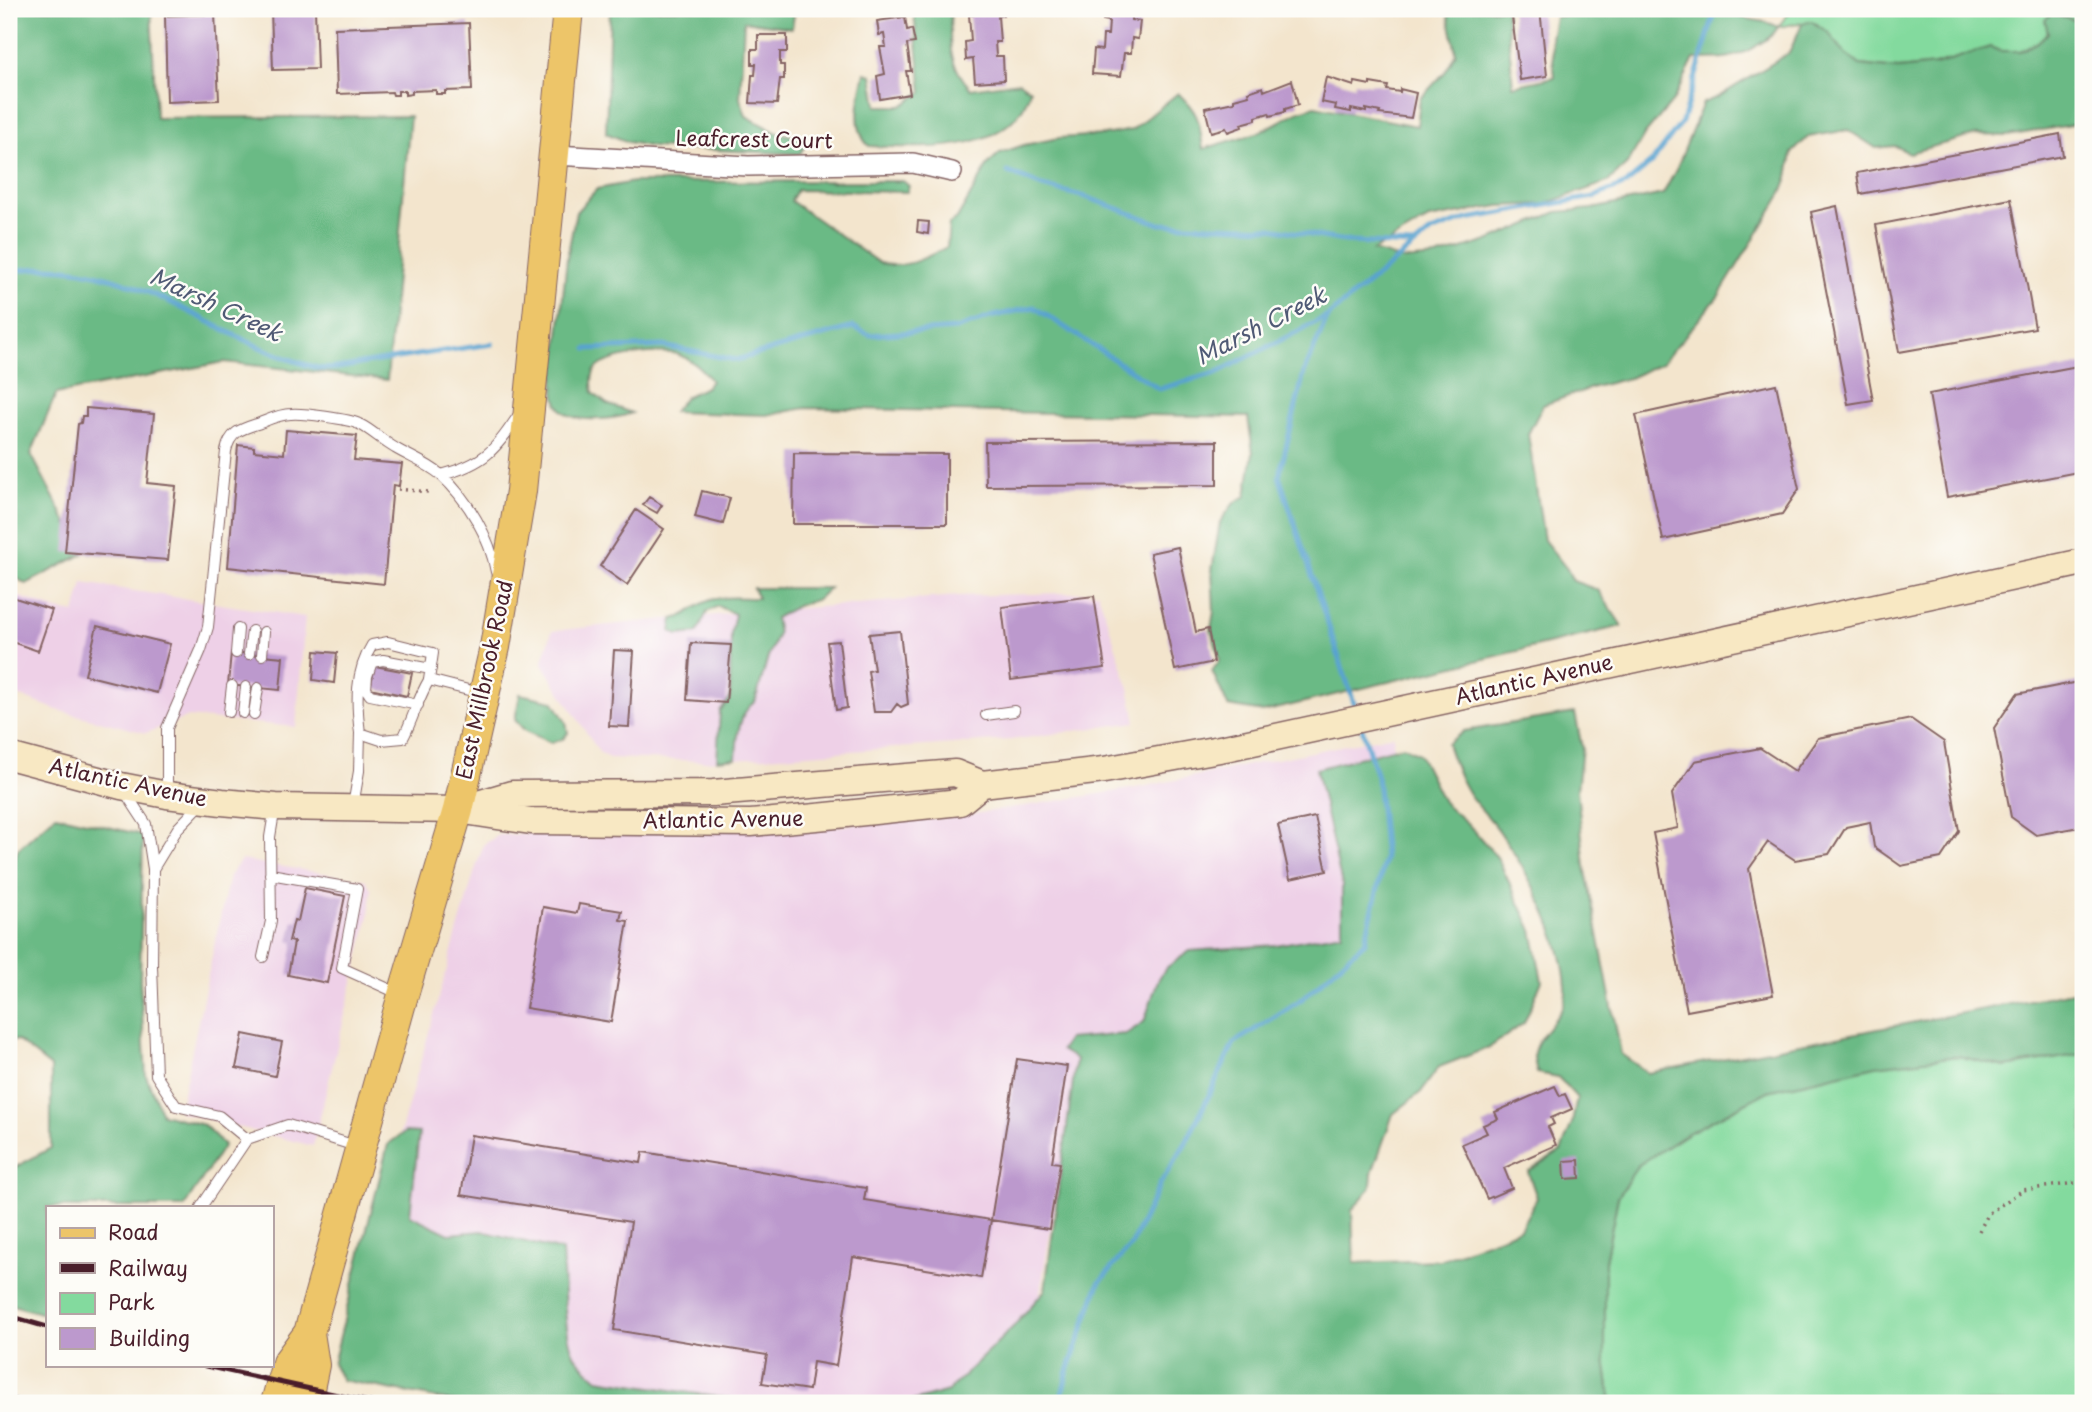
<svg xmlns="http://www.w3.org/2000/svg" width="2092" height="1412" viewBox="0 0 2092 1412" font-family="'Playpen Sans',sans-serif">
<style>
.built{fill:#eed0e7}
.green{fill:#83da9e;stroke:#667c64;stroke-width:2}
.forest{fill:#6aba85;stroke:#5a6c58;stroke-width:2}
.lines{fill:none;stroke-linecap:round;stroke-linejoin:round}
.stream{stroke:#58a3d0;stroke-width:5}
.building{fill:#bc99cd}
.lane-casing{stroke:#856464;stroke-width:12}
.street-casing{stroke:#856464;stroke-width:22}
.secondary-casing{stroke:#856464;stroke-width:29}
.primary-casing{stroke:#856464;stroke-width:32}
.path{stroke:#856464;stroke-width:3.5;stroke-dasharray:2 5;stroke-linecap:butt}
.lane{stroke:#fff;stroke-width:10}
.street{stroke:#fff;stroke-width:19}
.secondary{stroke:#f8e8c3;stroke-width:26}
.primary{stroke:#edc569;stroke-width:30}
.rail{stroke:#4a1f2b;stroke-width:5}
.labels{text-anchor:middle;stroke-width:5;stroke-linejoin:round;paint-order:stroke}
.street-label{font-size:21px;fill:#4a1f2b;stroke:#fdfcf7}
.water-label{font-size:23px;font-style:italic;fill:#505a75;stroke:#fdfcf7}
</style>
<rect width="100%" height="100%" fill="#fdfcf7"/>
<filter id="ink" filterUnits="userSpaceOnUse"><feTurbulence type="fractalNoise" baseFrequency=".0143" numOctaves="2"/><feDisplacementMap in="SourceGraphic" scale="14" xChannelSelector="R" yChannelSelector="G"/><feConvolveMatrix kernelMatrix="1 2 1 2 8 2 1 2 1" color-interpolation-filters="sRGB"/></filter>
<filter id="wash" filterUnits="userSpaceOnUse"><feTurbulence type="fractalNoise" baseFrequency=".00686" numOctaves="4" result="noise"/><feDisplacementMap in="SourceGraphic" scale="28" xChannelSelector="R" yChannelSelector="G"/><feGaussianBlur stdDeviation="1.57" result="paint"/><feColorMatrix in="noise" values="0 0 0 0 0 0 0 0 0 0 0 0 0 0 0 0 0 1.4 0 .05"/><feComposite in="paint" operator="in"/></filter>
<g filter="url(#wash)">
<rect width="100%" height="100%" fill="#f3e5cd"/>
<path class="built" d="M83,583L305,617L296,727L188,717L146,733L57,710L9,692V593L58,610L75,613Z
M1098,592L1129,688L1136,722L1011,740L706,761L609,758L599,752L542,664L552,631L667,619L958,596Z
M1394,735L1371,954L1180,1077L1075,1080L1022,1403H680L340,1345L475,870L484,844L499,835L836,826L956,817L1142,787Z
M241,860L366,880L371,889L369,916L313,1146L179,1112L229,876Z"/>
<path class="green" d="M1792,9H2083V23L2052,13L2048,32L2038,42L2020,51H2002L1990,47L1935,65L1898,69L1860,65L1842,51L1829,33L1811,21L1778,27Z
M2083,1054V1403H1611L1605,1358V1261L1618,1197L1637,1166L1688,1133L1768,1091L1876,1065L1958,1056L2005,1067Z"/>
<path class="forest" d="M9,9H151L156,118L410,116L387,380L224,362L56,394L31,454L83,554L26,584L9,573Z
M610,9H795L792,28L744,21L740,98L746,116L775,132L798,137L806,143L800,154L653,147L628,142L606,133Z
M868,9H951C949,42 947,63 971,89L1019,82L1030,90C1013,156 922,148 869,146C851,129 860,95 865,73L872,75L877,106H902L922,92L914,14Z
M1447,9H1506L1513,86L1555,77L1551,38L1555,17L1600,12V9H1737L1739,16C1752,22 1766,19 1778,27C1773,36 1767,39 1758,45C1733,60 1723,59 1694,59L1673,101L1645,134L1627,164L1608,182L1545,204L1499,206L1429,219L1373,251L1404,260L1436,257L1488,241L1557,212L1592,209L1663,194L1677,168L1703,103L1718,97L1789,53L1802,24L1811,21L1829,33L1842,51L1860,65L1898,69L1935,65L1990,47L2002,51H2020L2038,42L2048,33L2045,20L2052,13L2083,23V123L2007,136L1976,135L1909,153L1895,146L1876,148L1848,130L1808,137L1792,153L1788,177L1781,195L1718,297L1662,363L1629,378L1594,387L1543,405L1528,434L1544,540L1567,569L1573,581L1598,590L1622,626L1263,712L1228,706L1212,671L1220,660L1211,629L1214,611L1212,570L1220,522L1234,503L1246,496L1253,453L1248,417L806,408L766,415L673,412L685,397L706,387L711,381C703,369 690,359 677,354C661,349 602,356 594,372C591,378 592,387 593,393L607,404L632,413C616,419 573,425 561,409C555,402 555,391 554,382L567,258L576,212L597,189L633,182L903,181L909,186L907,192L797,190L791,201L879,263C904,270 924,259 947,247L949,224L957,219L989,163L1000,153L1024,145L1059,138L1104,135L1132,130L1178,93C1200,114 1199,121 1203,149L1260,132L1297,112L1315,106L1417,126L1420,99L1446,71L1456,53Z
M753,588H829L818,599L797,606L775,618L778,634L768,657L755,702C738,712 737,739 736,758L717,760L720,711L730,699L731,633L735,614L718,606L707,612L697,633L678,635L671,631L673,619C685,617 688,612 698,606C717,594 737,598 758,598Z
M520,694L553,701L566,722L568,733L563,739L551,743L525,731L515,720Z
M1575,713L1582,748L1577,790L1585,866L1621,1054L1648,1073L2083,990V1054L2005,1067L1958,1056L1876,1066L1768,1091L1688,1133L1637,1166L1618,1197L1605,1261V1358L1611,1403H907L948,1391L1013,1327L1045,1290L1076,1059L1061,1050L1068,1039L1126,1034L1144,1022L1158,980L1166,968L1190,951L1276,945L1342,933V885L1316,769L1403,746L1419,754L1443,802L1468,824L1497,857L1532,930L1542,981L1524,1023L1490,1047L1439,1067L1421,1092L1393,1114L1372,1173L1371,1187L1352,1210L1354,1263L1440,1260L1520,1229L1537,1198L1528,1172L1561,1151L1572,1123L1577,1098L1558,1077L1537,1073C1536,1067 1533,1058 1534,1052C1541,1027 1568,1017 1566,986C1562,934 1530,876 1502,835C1493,821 1481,810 1471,797C1460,781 1453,762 1447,744L1464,731Z
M56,815L143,835L140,981L146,1076L162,1114L204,1125L224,1145L184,1207H47V1315L9,1304V1165L16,1167L51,1148V1067L17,1040L9,1041V882L18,849Z
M405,1132L419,1133L410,1215L449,1234L482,1231L562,1251C564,1276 563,1337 575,1356C581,1365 590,1372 598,1379L757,1403H461L342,1380L333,1364L388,1144Z"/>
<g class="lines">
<path class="stream" d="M1008,172L1042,186L1086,197L1160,224L1271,228L1351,242L1413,245
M9,272C124,247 213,342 318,368C332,371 352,365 366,363C408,356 450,350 492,344
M1328,316L1304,373L1279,476L1357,712
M587,349L663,346L736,360L853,327L870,335L956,329L990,317L1034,307L1159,389L1216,373L1328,316L1431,232L1467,219L1594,197L1626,184L1652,162L1682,122L1716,9
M1060,1403L1067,1374L1099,1283L1131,1245L1160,1184L1187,1141L1234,1043L1302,999L1365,942L1385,858L1377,777L1362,728"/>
</g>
<g id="blocks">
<path class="building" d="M271,9H315L317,69L273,70Z
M972,9H1003V15L998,16L1000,42H995L996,56H1003L1004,80L975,82L973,59L966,60L965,42L971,41L969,15H973Z
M1104,9H1132L1131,20L1140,21L1138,39L1132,38L1131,53H1124L1121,76L1092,74L1094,49L1102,50L1103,35H1108L1109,21L1103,20Z
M1511,9H1540L1547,76L1520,80Z
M215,14L219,100L167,102L165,16Z
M905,17L907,30L912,29L915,43L907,44L911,71H906L910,94L880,99L877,76L885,74L880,47H886L884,34L879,35L877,21Z
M469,23L472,90L445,91V94H436V90L412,91V94L405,95V91H398V95H393L392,92L337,94L335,28Z
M758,35H787V52H780V65H784V79H780L777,104L750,103L752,75H755L756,64H752V49H758Z
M1326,77L1354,86L1355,82L1370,85V83L1388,86L1387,90L1400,92V89L1416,93L1411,118L1379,114L1380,112L1366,109V112L1351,109V112L1335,109L1336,105L1321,102Z
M1292,80L1298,105L1285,109V112L1270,116L1269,113L1256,117V120L1241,124L1242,127L1228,132L1226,128L1211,132L1205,108L1234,102V99L1249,95L1248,92L1263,87L1264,91Z
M2060,134L2063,156L1860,194L1857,173Z
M2011,199L2035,328L1899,352L1876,225Z
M1837,206L1873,400L1848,404L1811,212Z
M918,221L929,222L928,234L917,232Z
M2083,365V471L1947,497L1929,394Z
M1776,384L1799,489L1782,514L1663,540L1636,415Z
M86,408L154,414L147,483L176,486L168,560L65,552L78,424L81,423L82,416H86Z
M286,430L357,436L354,460L402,464L399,486L393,485L384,584L228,567L238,445L254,447V451L284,454Z
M1217,441V485L986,486L985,442Z
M794,453L947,454V524H793Z
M702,491L730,498L723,524L695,517Z
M649,497L662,505L657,513L643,505Z
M636,510L664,529L627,585L600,566Z
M1178,547L1196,632L1208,629L1214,662L1175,670L1150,553Z
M9,596L52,610L38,651L9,641Z
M1094,596L1105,668L1011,680L1002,607Z
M97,626L170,644L157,693L85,675Z
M900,631L908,704L901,707L897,704L891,712H874L868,671L874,670L869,634Z
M839,641L847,708L836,710L827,642Z
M691,643L731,645L726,703L687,700Z
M614,650L634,651L629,727L609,726Z
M315,651L337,653L334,683L313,680Z
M231,652L283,657L280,690L228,685Z
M375,666L412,673L407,696L370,688Z
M2083,681V820L2079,827L2036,835L2011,817L1994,728L2017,694Z
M1911,719L1944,742L1959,831L1941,858L1901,866L1874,847L1870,822L1846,827L1829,854L1795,860L1768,842L1749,869L1773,995L1687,1011L1653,833L1678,828L1672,794L1695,761L1760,748L1795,771L1818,738Z
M1315,817L1327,871L1290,879L1278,825Z
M305,888L345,896L327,983L288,975L294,942L289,941L294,920L298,921Z
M579,904L622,911L620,920L628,921L611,1022L526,1008L543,907L577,913Z
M243,1034L282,1042L275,1076L236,1068Z
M1017,1059L1067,1066L1052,1162L1060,1163L1049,1229L991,1220Z
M1555,1086L1560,1096L1565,1094L1572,1109L1551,1118L1554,1124L1548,1127L1556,1145L1504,1168L1512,1188L1487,1199L1462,1144L1487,1133L1483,1125L1498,1119L1495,1112Z
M471,1135L641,1163L643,1152L866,1188L864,1200L991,1220L981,1278L853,1257L836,1366L813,1362L809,1390L762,1383L767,1355L614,1330L631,1222L461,1195Z
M1579,1160L1580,1178L1565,1179L1564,1161Z
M9,1397L32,1402V1403H9Z"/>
</g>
</g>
<g filter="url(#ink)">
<use href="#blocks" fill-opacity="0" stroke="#856464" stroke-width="2"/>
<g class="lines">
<defs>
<path id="lane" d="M441,475C485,464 496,449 520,413
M236,653L238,629
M249,654L252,631
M262,655L264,632
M418,705L370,695L366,689L367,676L372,662L383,660L431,669
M229,712L232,686
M243,713L246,687
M254,714L258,688
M986,715L1014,711
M360,733C356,702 355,672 372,645L388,642L433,653L429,680
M125,792L146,824L153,869L152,966L156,1075L176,1106L219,1116L247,1139
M167,794V728L201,650L208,627L226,451C230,431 242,429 260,423C270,419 280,414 291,414C303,413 349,419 359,424C372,430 382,441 395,448C410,457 427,463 441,475C468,500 490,537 496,572
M353,806L359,771L360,733L381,740L403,738C413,719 418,698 429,680L480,693
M153,869L178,828L203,802
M270,874L357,889L342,968L402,995
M263,957L271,921L270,837L275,807
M201,1207L247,1139L288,1125L359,1147"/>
<path id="street" d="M555,155L748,166L913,163L952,172"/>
<path id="secondary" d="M9,756L121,786L167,795L222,802L276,807L458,810L531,821L751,823L827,816L960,802L982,784
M458,810L512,794L713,793L955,773L982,784L1104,770L1225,748L2083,562"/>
<path id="primary" d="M276,1403L287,1363L309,1333L403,995L458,810L495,647L521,491L568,9
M306,1403L314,1365L309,1333"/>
</defs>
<use href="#lane" class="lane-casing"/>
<use href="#street" class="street-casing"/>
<use href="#secondary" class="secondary-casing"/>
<use href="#primary" class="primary-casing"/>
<path class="path" d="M398,489L428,492
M1979,1231L1989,1213L2023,1190L2083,1182"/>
<use href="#lane" class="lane"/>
<use href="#street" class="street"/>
<use href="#secondary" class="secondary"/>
<use href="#primary" class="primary"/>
<path class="rail" d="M9,1316L47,1327
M201,1365L374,1403"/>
</g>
</g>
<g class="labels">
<g class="street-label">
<text transform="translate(754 140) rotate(1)" y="7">Leafcrest Court</text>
<text transform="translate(485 680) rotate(-78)" y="7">East Millbrook Road</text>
<text transform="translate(1534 680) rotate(-13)" y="7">Atlantic Avenue</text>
<text transform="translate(128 783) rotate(12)" y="7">Atlantic Avenue</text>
<text transform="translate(723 820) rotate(-1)" y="7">Atlantic Avenue</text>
</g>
<g class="water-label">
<text transform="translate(216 305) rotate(25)" y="8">Marsh Creek</text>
<text transform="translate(1261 326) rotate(-27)" y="8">Marsh Creek</text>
</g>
</g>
<rect width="2092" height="1412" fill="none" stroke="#fdfcf7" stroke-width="35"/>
<rect x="46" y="1206" width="228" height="161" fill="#fdfcf7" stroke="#b5a4a5" stroke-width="2"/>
<rect x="60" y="1228" width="35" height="10" fill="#edc569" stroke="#b5a4a5" stroke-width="2"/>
<text x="108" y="1240" font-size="21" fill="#4a1f2b">Road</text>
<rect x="60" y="1263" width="35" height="10" fill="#4a1f2b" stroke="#b5a4a5" stroke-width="2"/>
<text x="108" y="1276" font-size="21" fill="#4a1f2b">Railway</text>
<rect x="60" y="1293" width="35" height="21" fill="#83da9e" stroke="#b5a4a5" stroke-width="2"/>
<text x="108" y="1310" font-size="21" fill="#4a1f2b">Park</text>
<rect x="60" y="1328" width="35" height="21" fill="#bc99cd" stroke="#b5a4a5" stroke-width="2"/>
<text x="108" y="1346" font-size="21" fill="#4a1f2b">Building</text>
</svg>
